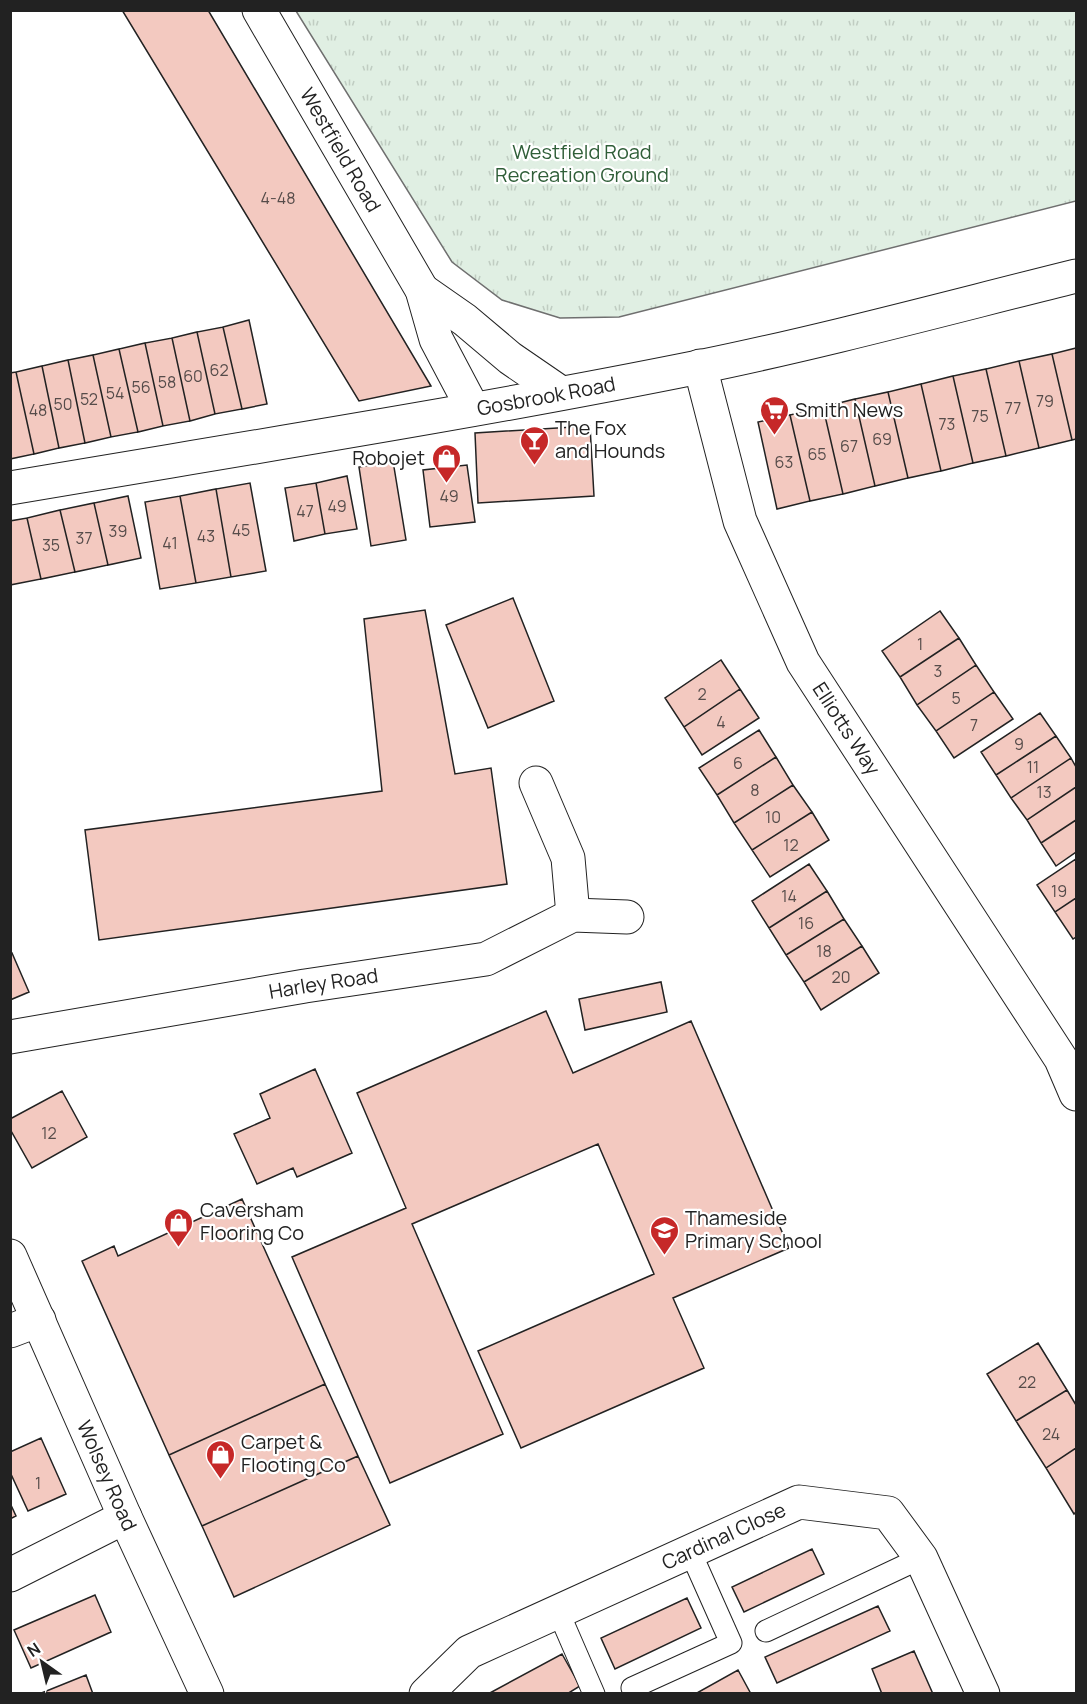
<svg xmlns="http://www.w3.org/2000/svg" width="1087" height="1704" viewBox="0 0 1087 1704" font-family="Manrope,sans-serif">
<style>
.grass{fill:url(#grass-tufts);stroke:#6f6f6f;stroke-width:1.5}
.building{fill:#f3c9c0;stroke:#222;stroke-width:1.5}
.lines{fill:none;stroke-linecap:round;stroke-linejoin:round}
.service-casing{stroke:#222;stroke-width:23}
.minor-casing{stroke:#222;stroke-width:35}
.tertiary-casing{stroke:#222;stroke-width:35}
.service{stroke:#fff;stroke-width:21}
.minor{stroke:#fff;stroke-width:33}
.tertiary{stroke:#fff;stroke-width:33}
.labels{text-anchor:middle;stroke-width:4.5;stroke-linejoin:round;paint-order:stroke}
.number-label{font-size:16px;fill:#564c4a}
.street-label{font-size:20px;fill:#222;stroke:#fff}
.park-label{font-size:20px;fill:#2f5e38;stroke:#fff}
.poi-label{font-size:20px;fill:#222;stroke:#fff;text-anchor:start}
</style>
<defs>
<pattern id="grass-tufts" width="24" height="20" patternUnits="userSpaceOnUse" patternTransform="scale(1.5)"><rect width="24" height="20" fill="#e0efe3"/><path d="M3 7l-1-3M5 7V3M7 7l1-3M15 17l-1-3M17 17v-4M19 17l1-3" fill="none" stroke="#c0cdc2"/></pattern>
</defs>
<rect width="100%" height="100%" fill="#fff"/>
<path class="grass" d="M296,11H1076V201L619,317L560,318L502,300L452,262Z"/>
<path class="building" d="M122,10H208L431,386L359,401Z
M249,320L267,404L242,409L223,327Z
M223,327L242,409L215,414L197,332Z
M197,332L215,414L190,421L172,338Z
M172,338L190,421L163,426L145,343Z
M145,343L163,426L138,432L119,349Z
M1076,348V439L1072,440L1052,354Z
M119,349L138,432L111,437L93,355Z
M1052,354L1072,440L1039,448L1019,361Z
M93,355L111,437L85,443L68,360Z
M68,360L85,443L59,448L42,366Z
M1019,361L1039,448L1006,456L986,369Z
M42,366L59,448L34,454L16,372Z
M986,369L1006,456L973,463L953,376Z
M16,372L34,454L10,459V373Z
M953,376L973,463L941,471L921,384Z
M921,384L941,471L908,478L888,392Z
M888,392L908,478L875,486L855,399Z
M855,399L875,486L843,494L823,407Z
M823,407L843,494L810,501L790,415Z
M790,415L810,501L777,509L758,422Z
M590,426L594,496L478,503L475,433Z
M393,461L406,540L371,546L359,467Z
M467,465L475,522L430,527L423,470Z
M347,476L357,529L325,534L316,483Z
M250,483L266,571L231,577L216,489Z
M316,483L325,534L294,541L285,488Z
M216,489L231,577L196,583L180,496Z
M128,496L141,558L108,565L94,503Z
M180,496L196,583L160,589L145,502Z
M94,503L108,565L75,572L60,510Z
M60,510L75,572L41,579L27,518Z
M27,518L41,579L10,585V521Z
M513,598L554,701L488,728L446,625Z
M425,610L455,774L491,768L507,884L99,940L85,830L382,791L364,619Z
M940,611L959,638L900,677L882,651Z
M959,638L976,665L917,705L900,677Z
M721,660L740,689L684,727L665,698Z
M976,665L994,692L936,731L917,705Z
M740,689L759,718L702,755L684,727Z
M994,692L1013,719L954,758L936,731Z
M1040,713L1056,736L996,775L981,752Z
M759,730L776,757L717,795L699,768Z
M1056,736L1071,758L1011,798L996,775Z
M776,757L793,785L734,823L717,795Z
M1071,758L1076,767V787L1027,820L1011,798Z
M793,785L812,812L752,850L734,823Z
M1076,787V820L1041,843L1027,820Z
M812,812L829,840L770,877L752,850Z
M1076,820V852L1056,866L1041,843Z
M1076,859V898L1055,912L1037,885Z
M809,864L827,891L769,928L752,901Z
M827,891L844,919L786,955L769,928Z
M1076,898V937L1073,939L1055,912Z
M844,919L862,946L804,982L786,955Z
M862,946L879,973L821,1010L804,982Z
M12,953L29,992L10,1000V954Z
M661,982L667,1012L585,1030L579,999Z
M546,1011L573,1073L691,1021L789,1248L673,1298L704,1368L521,1448L478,1351L654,1274L598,1144L412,1224L503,1434L390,1483L292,1257L406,1208L357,1093Z
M315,1069L352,1153L297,1177L293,1168L257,1184L234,1134L270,1118L260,1094Z
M62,1091L87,1137L32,1168L10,1129V1119Z
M242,1199L325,1384L169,1455L82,1261L114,1246L118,1256Z
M1038,1343L1067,1390L1016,1421L987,1374Z
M325,1384L358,1456L202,1526L169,1455Z
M1067,1390L1076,1405V1448L1046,1468L1016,1421Z
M41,1438L66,1494L28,1511L10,1472V1452Z
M1076,1448V1512L1074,1514L1046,1468Z
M358,1456L390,1525L234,1597L202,1526Z
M10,1503L16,1516L10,1519Z
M812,1549L824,1574L744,1612L732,1587Z
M95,1595L111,1632L31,1668L14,1630Z
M687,1598L701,1628L615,1669L601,1638Z
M878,1606L890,1631L777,1683L765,1657Z
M914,1651L933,1694H882L872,1669Z
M562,1654L580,1686L567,1694H488Z
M738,1670L751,1694H695Z
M86,1675L93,1694H39Z"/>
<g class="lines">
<defs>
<path id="service" d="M558,1611L594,1694
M766,1631L921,1558
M632,1688L731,1643L690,1551"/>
<g id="minor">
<path id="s1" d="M700,366L740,521L803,662L1061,1059L1076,1094"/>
<path d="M536,783L568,858L573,915"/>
<path id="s2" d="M10,1037L305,986L486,959L573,915L627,917"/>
<path id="s3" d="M10,1256L125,1517L207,1694"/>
<path d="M10,1331L39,1320"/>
<path d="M10,1575L125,1517"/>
<path id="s4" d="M426,1694L469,1652L799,1502L888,1513L921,1558L983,1694"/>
</g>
<g id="tertiary">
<path id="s5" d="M259,10L422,290L436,339L473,409"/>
<path d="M422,290L465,320L510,358L561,393"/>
<path id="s6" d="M10,488C240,449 471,413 699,367C826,341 951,307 1076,276"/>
</g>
</defs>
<use href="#service" class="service-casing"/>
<use href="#minor" class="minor-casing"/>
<use href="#tertiary" class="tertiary-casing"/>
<use href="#service" class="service"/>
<use href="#minor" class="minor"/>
<use href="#tertiary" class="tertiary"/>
</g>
<defs>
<symbol id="supermarket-pin" viewBox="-11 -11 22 30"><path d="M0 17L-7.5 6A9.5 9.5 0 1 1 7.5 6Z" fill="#c62828" stroke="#fff"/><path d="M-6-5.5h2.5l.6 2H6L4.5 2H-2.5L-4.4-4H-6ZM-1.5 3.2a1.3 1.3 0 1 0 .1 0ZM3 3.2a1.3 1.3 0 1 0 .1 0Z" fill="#fff"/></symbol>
<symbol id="bar-pin" viewBox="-11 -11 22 30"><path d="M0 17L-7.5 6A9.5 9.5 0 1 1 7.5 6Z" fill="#c62828" stroke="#fff"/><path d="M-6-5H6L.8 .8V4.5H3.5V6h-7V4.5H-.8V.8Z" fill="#fff"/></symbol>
<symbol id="shop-pin" viewBox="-11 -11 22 30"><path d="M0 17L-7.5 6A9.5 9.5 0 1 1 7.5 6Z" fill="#c62828" stroke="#fff"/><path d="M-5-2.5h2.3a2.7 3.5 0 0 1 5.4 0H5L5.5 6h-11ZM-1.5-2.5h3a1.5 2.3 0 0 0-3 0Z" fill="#fff"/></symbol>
<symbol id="school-pin" viewBox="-11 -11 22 30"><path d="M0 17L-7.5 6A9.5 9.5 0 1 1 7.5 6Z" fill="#c62828" stroke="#fff"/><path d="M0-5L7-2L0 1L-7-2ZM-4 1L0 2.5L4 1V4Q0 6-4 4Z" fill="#fff"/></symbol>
</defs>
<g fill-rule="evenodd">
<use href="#supermarket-pin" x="758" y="394" width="33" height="45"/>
<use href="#bar-pin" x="518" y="424" width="33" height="45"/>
<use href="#shop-pin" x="430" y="442" width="33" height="45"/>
<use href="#shop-pin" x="162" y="1206" width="33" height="45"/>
<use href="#school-pin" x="648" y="1214" width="33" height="45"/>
<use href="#shop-pin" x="204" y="1438" width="33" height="45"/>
</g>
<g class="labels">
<g class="number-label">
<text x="278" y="204">4-48</text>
<text x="219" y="376">62</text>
<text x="193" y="382">60</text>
<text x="167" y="388">58</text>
<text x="141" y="393">56</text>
<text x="115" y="399">54</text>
<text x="89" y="405">52</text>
<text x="1045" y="407">79</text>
<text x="63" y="410">50</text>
<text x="1013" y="414">77</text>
<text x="38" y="416">48</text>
<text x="980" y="422">75</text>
<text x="947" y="430">73</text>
<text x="882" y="445">69</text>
<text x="849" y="452">67</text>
<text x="817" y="460">65</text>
<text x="784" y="468">63</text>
<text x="449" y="502">49</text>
<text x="337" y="512">49</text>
<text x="305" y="517">47</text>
<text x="241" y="536">45</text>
<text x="118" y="537">39</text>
<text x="206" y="542">43</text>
<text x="84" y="544">37</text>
<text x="170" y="549">41</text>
<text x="51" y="551">35</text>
<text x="920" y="650">1</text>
<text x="938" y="677">3</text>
<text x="702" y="700">2</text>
<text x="956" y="704">5</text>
<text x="721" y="728">4</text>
<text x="974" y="731">7</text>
<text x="1019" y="750">9</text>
<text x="738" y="769">6</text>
<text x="1033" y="773">11</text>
<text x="755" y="796">8</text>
<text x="1044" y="798">13</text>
<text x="773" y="823">10</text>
<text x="791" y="851">12</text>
<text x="1059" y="897">19</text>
<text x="789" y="902">14</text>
<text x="806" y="929">16</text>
<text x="824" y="957">18</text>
<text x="841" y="983">20</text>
<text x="49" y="1139">12</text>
<text x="1027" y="1388">22</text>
<text x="1051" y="1440">24</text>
<text x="38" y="1489">1</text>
</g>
<g class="street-label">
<text dy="7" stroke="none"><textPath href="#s5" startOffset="162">Westfield Road</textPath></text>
<text dy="7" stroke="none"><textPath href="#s6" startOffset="544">Gosbrook Road</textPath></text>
<text dy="7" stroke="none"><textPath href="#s1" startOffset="394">Elliotts Way</textPath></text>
<text dy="7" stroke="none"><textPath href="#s2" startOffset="318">Harley Road</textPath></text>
<text dy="7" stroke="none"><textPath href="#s3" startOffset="240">Wolsey Road</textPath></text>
<text dy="7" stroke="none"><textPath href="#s4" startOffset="340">Cardinal Close</textPath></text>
</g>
<g class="park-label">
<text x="582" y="159">Westfield Road<tspan x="582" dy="23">Recreation Ground</tspan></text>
</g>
<g class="poi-label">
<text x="795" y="417">Smith News</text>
<text x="555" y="435">The Fox<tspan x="555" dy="23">and Hounds</tspan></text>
<text x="425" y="465" text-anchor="end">Robojet</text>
<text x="200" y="1217">Caversham<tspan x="200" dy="23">Flooring Co</tspan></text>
<text x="685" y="1225">Thameside<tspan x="685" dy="23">Primary School</tspan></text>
<text x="241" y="1449">Carpet &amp;<tspan x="241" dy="23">Flooting Co</tspan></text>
</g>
</g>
<rect width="1087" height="1704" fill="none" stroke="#222222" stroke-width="24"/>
<g transform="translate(42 1662) rotate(326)" stroke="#ffffff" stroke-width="4.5" paint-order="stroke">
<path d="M0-4.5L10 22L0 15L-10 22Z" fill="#222222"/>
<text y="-9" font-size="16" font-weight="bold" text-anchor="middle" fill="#222222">N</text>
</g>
</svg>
